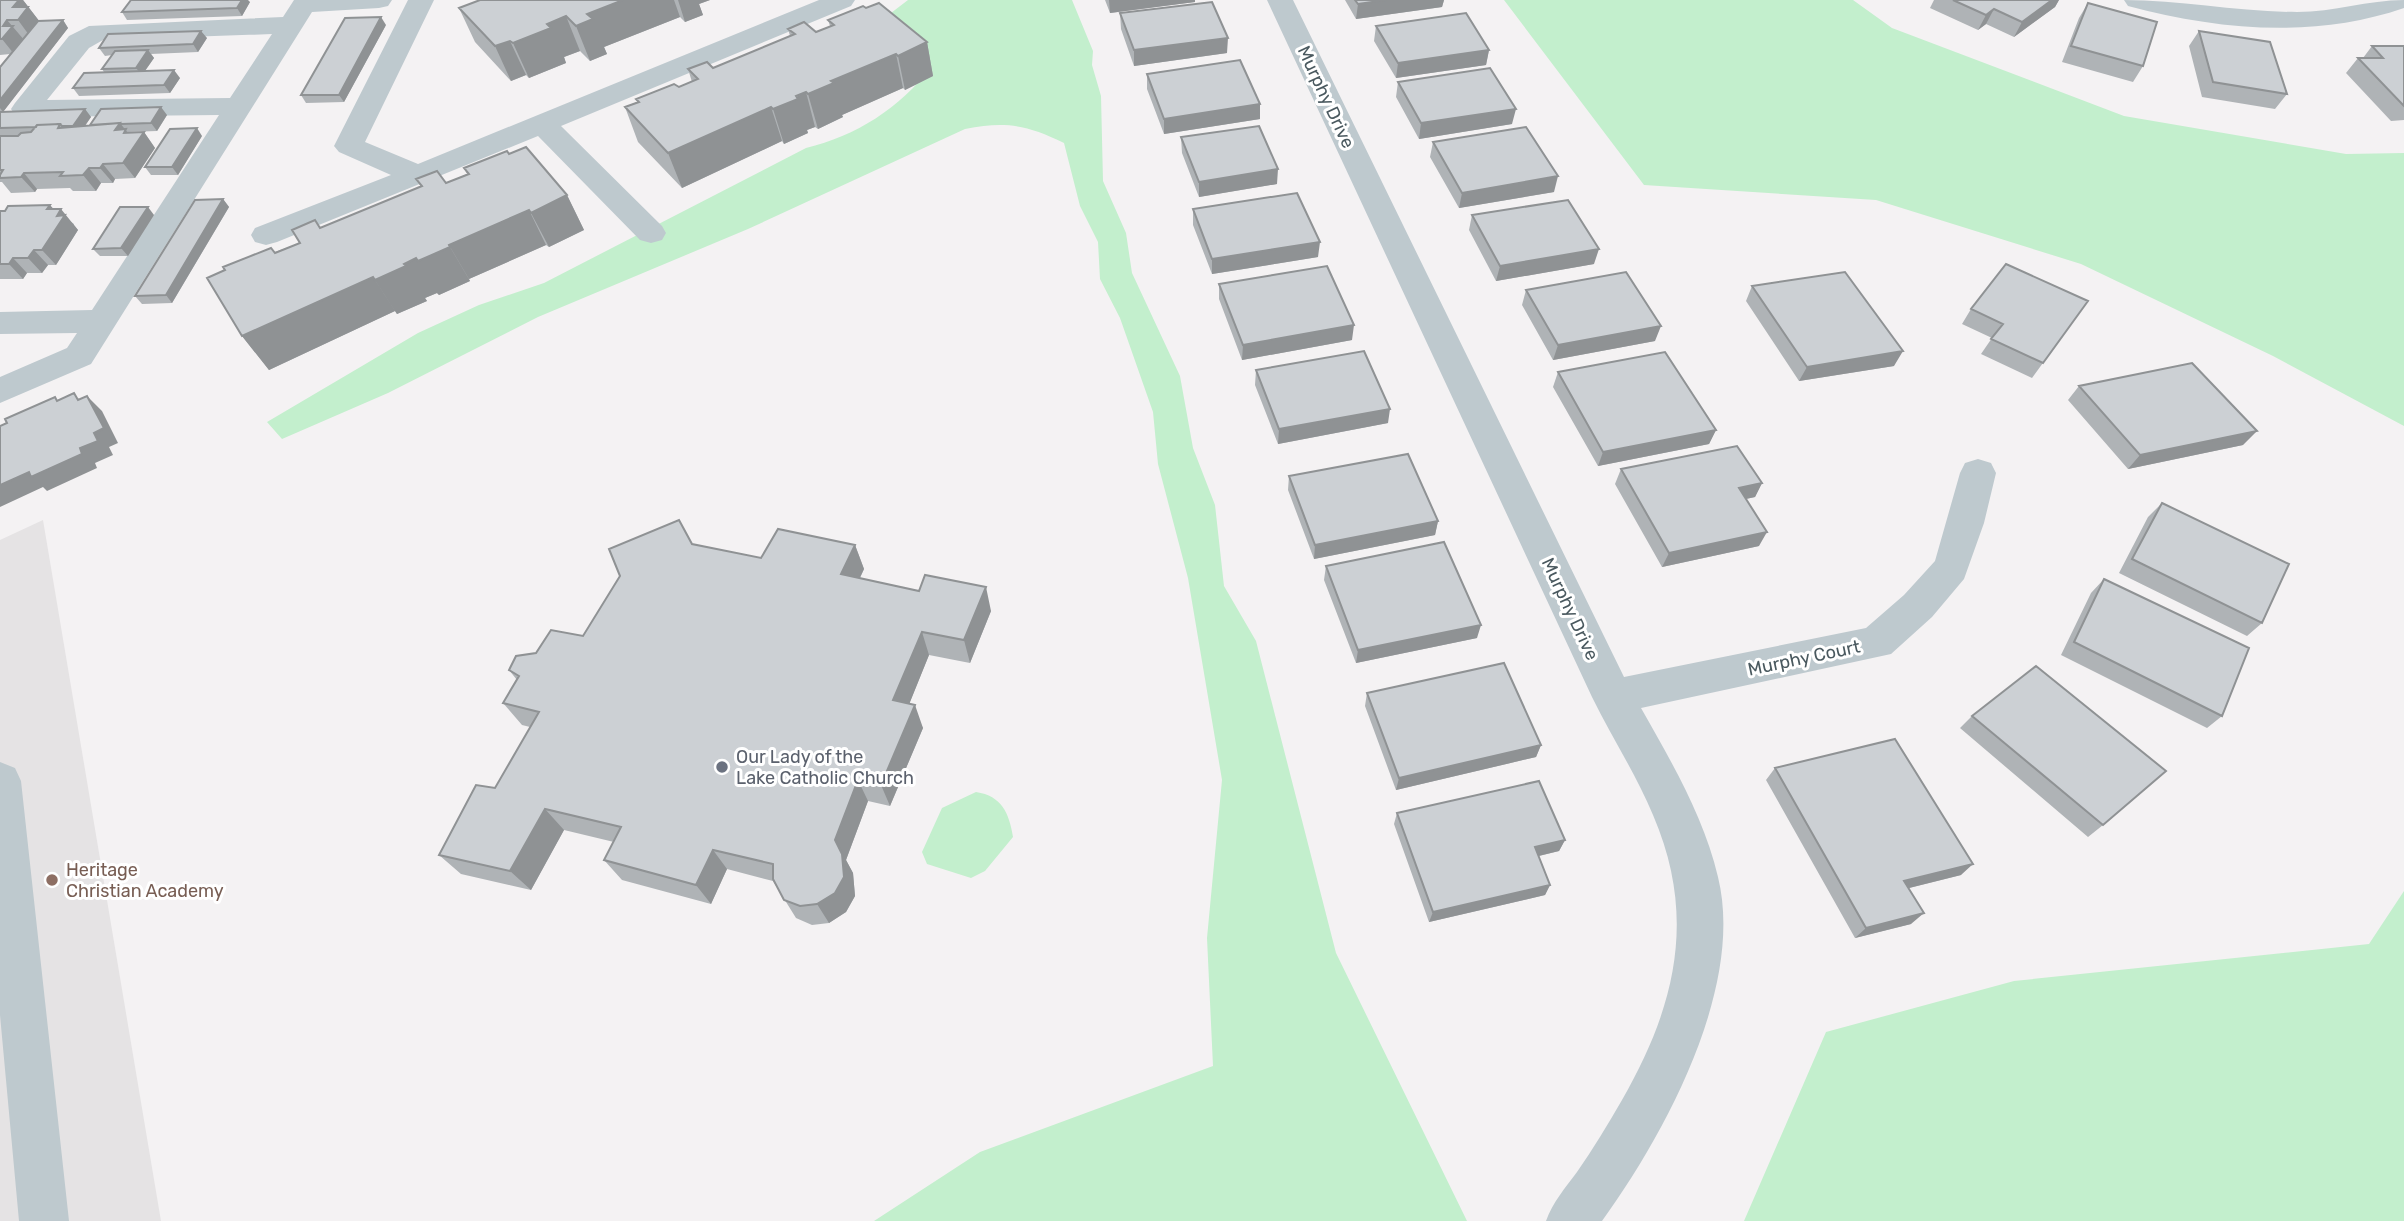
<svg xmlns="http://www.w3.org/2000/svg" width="2404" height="1221" viewBox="0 0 2404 1221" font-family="Rubik,sans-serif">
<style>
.education{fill:#e5e3e4}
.green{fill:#c3efcd}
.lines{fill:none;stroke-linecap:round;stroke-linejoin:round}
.minor{fill:#bec9ce;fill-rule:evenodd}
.wall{fill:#afb3b6}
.shaded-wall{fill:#8f9294}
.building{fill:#ccd0d4;stroke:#8f9294;stroke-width:2}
.worship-dot{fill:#6b7280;stroke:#fff;stroke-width:2.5}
.education-dot{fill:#8d6e63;stroke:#fff;stroke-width:2.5}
.labels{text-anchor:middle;stroke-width:6;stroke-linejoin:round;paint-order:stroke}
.street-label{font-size:18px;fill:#4a595f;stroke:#fff}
.worship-label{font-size:18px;fill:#5b616d;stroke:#fff;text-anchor:start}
.education-label{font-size:18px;fill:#785e54;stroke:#fff;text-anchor:start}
</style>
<rect width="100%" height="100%" fill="#f4f2f3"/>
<path class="education" d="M43,520L161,1221H0V540Z"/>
<path class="green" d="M908,0H1072L1093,51L1092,65L1101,96L1103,181L1126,233L1132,273L1180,376L1193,448L1215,505L1224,586L1256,641L1336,953L1467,1221H874L980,1152L1213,1066L1207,938L1222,780L1188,578L1158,464L1153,412L1120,318L1100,279L1098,242L1080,206L1064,143C1027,125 1006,121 965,129L748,229L538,317L388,393L282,439L267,422L418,333L479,305L544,283L806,148C856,136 900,108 931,67L891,13Z
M1504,0H1853L1892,28L2124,116L2346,154L2404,153V426L2273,356L2081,264L1876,200L1644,185Z
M976,792C1002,796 1009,813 1013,837L985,871L971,878L927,864L922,852L942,808Z
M2404,891V1221H1744L1826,1032L2014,981L2369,944Z"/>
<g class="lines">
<path class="minor" d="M294,0H392L388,6L379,8L312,12L91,364L0,403V377L67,348L77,333L0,334V312L92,310L219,115L25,117L15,115L11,109L15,103L69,36L89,26L283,17ZM272,34L230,98L47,100L89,48L103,40Z
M408,0H434L365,142L418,164L819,0H855L851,6L561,126L662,226L666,233L662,240L651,243L640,240L538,136L277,242L266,245L255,242L251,235L255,228L391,175L339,152L334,146Z
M1267,0H1293L1624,677L1866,628L1904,595L1935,561L1960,473L1965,463L1978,459L1991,463L1996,473L1984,523L1964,579L1932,617L1891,654L1641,708C1671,761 1704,817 1718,877C1745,987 1665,1134 1602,1221H1546C1553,1202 1565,1188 1577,1172C1593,1149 1608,1124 1622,1100C1676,1006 1697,917 1653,815C1636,774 1611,736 1592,697Z
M2124,0C2182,0 2239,12 2297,12C2334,12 2368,0 2404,0V8C2314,39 2218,30 2128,6Z
M0,762L15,768L21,781L69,1221H19L0,1015Z"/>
</g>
<path class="wall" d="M0,0H23L39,21L63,20L68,28L3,112H0V67L10,54L0,55Z
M480,0H710L699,4L703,15L685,22L680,17L604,47L607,54L590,61L580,51L564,57L566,63L529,78L526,75L511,81L475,42L459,8Z
M1105,0H1195V2L1110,13Z
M1345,0H1444L1442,7L1356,19Z
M1934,0H2059L2055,7L2014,37L1986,24L1978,30L1930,8Z
M250,2L242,16L127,20L122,12Z
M2088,3L2143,66L2133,82L2062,62L2079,18Z
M1120,13L1227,53L1134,66L1121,29Z
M828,20L927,42L933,76L905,90L903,88L842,115L843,117L818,129L815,127L807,130L808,133L784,144L782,141L682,188L638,142L625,107L637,102L636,99L679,87L692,82L688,69L713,68L790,36L788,29L816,32L830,26Z
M386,25L344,102L306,103L301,95Z
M1376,26L1489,50L1486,65L1396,78L1374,41Z
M2199,31L2287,94L2275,109L2202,97L2189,46Z
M207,38L198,52L151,54L154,58L145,71L180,78L170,93L79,96L73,88L104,72L102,69L112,55L105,56L99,48Z
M2372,46H2404V120L2391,121L2346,73L2358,58H2363Z
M1147,74L1260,104V119L1164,134L1147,89Z
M1398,82L1512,124L1419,139L1396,97Z
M85,109L91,117L85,126L167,115L157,131L128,132L129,133L144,132L155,148L135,178L115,179L113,183H101L96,191H73L70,188L37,189L35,192L11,193L2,182H0V136L19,135L0,136V112Z
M202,136L178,175H151L145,167Z
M1181,137L1277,184L1199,197L1182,153Z
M1433,142L1554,192L1459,208L1430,157Z
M509,154L567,195L584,230L549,247L546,245L469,279L470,281L439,295L437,293L425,298L427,301L397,314L395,311L269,370L242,336L275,252L300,243L320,228L421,187L416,179L446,183L467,174L464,168Z
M223,199L229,207L172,303L142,304L135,296Z
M53,209L74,224V225L78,230L56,265H48L42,273H27L23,279H0V211Z
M1193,209L1318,257L1212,274L1193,225Z
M154,215L128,256H100L93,249Z
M1472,215L1594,264L1496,281L1469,230Z
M1219,284L1352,340L1242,360L1219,299Z
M1752,286L1894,366L1799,381L1746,301Z
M1526,290L1655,341L1553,360L1522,305Z
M2088,301L2032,378L1981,354L1992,338L1962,324L1971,309Z
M1256,370L1388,423L1278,444L1255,385Z
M1558,372L1716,430L1709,444L1598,466L1553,387Z
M2079,386L2243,445L2128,469L2068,400Z
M1621,469L1762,483L1755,497L1746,499L1759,546L1662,567L1615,484Z
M1289,476L1438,521L1435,535L1314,559L1288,490Z
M2162,503L2262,623L2247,636L2119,573L2148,517Z
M692,544L761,558L855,545L864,569L860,578L991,611L970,663L929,655L909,704L923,728L890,806L868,801L846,860L853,873L855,896L846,912L829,923L812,925L796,918L773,881L727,869L711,904L622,880L604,860L614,842L564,830L531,890L461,874L439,855L495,788L530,727L522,725L503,703L517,680L509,670L536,653L583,636Z
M1326,566L1477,638L1356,663L1324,580Z
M2104,579L2222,716L2207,728L2061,655L2091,593Z
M1367,693L1541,745L1536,757L1396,790L1365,706Z
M1972,716L2103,825L2088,837L1960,728Z
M1775,768L1961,875L1909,888L1911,924L1855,938L1766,780Z
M1397,813L1565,840L1559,851L1539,856L1550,885L1545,895L1429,922L1394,824Z"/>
<path class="shaded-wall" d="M19,0H23L40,22L29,35L18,20L13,7Z
M242,0H248L250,2L242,16L237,8Z
M623,0H674L680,17L604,47L607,54L590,61L576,26L587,14Z
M678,0H710L699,4L703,15L685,22Z
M1109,0H1195V2L1110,13Z
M1386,0H1444L1442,7L1356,19L1358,4Z
M2052,0H2059L2055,7L2014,37L2022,22Z
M1994,9L1986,24L1978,30L1986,15Z
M566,16L580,51L564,57L566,63L529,78L513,43L547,24Z
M381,17L386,25L344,102L339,95Z
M7,20L25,41L14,54L2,39L3,26Z
M63,20L68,28L3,112L0,108V100Z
M201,31L207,38L198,52L193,44Z
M1228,38L1227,53L1134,66V50Z
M510,41L526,75L511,81L495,46Z
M927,42L933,76L905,90L898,56Z
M148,50L154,58L142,75L136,68Z
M1489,50L1486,65L1396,78L1398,63Z
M896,54L903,88L842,115L843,117L818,129L808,94L831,81Z
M174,70L180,78L170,93L164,85Z
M806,92L815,127L807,130L808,133L784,144L773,109Z
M1260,104V119L1164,134V119Z
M161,107L167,115L157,131L151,123Z
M771,107L782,141L682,188L668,153Z
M85,109L91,117L79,134L73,126Z
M1516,109L1512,124L1419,139L1421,123Z
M120,123L136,143L144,132L155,148L135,178L123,163L115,130Z
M197,128L202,136L178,175L172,167Z
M103,164L115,179L113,183L100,168Z
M89,168L101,183L96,191L83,175Z
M1278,169L1277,184L1199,197V182Z
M24,173L37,189L35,192L21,177Z
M1558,176L1554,192L1459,208L1462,193Z
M567,195L584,230L549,247L531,213Z
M223,199L229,207L172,303L166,295Z
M50,205L58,214L61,209L78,230L56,265L42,250L47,209Z
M148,207L154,215L128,256L121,248Z
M529,210L546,245L469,279L449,245Z
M1320,242L1318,257L1212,274V259Z
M450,247L470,281L439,295L437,293L425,298L427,301L397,314L375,280L416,258Z
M1599,249L1594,264L1496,281L1500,266Z
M34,250L48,265L42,273L28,258Z
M13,258L27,273L23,279L9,264Z
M373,277L395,311L269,370L242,336Z
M1354,325L1352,340L1242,360L1243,345Z
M1661,326L1655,341L1553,360L1558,345Z
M1903,351L1894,366L1799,381L1807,367Z
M87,396L102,411L118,443L109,447L113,455L95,463L97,468L47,491L43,487L0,507V485L80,448L94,433Z
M1390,409L1388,423L1278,444L1279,429Z
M1716,430L1709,444L1598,466L1603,452Z
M2257,431L2243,445L2128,469L2140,455Z
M1762,483L1755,497L1731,502L1739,488Z
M1438,521L1435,535L1314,559L1315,545Z
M1767,532L1759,546L1662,567L1669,553Z
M855,545L864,569L850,598L841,574Z
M986,587L991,611L970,663L964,640Z
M1481,625L1477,638L1356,663L1358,650Z
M922,632L929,655L902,722L893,700Z
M915,705L923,728L890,806L881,785Z
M1541,745L1536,757L1396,790L1399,778Z
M858,780L868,801L846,860L853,873L855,896L846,912L829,923L817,904L835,840Z
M545,809L564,830L531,890L510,871Z
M1565,840L1559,851L1530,858L1535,847Z
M713,850L727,869L711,904L696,885Z
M1973,864L1961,875L1893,892L1904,881Z
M1550,885L1545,895L1429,922L1433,912Z
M1924,913L1911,924L1855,938L1866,928Z"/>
<path class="building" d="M0,0H19L13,7H28L18,20H7L3,26H13L2,39H0Z
M131,0H242L237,8L122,12Z
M480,0H623L587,14L593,19L576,26L566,16L547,24L551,28L513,43L510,41L495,46L459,8Z
M1355,0H1386L1358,4Z
M1953,0H2052L2022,22L1994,9L1986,15Z
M1212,2L1228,38L1134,50L1120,13Z
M879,3L927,42L898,56L896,54L831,81L834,83L808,94L806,92L796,96L798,99L773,109L771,107L668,153L625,107L639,102L636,99L674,84L679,87L698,79L688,69L707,62L713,68L795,34L788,29L804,22L816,32L834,25L828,20L863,6L866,8Z
M2088,3L2157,22L2143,66L2071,46Z
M1466,13L1489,50L1398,63L1376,26Z
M381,17L339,95H301L345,18Z
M63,20L0,100V67L38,21Z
M201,31L193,44L99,48L108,34Z
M2199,31L2270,42L2287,94L2213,82Z
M2372,46H2404V106L2358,58H2383Z
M148,50L136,68L102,69L115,51Z
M1240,60L1260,104L1164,119L1147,74Z
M1490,68L1516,109L1421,123L1398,82Z
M174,70L164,85L73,88L84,73Z
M161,107L151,123L121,124L120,123L90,125L101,109Z
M85,109L73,126H62L60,124L37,125L36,127L0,128V112Z
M120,123L115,130L126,129L124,133L144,132L123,163L103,164L100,168H89L83,175L60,176L63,172L24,173L21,177L0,178V175L3,170H0V136H18L21,133L31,132L37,125L60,124L58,128Z
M1259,126L1278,169L1199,182L1181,137Z
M1526,127L1558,176L1462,193L1433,142Z
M197,128L172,167H145L170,129Z
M526,147L567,195L531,213L529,210L449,245L450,247L418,261L416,258L404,264L406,266L375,280L373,277L242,336L207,278L225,270L223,267L271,248L275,253L300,243L292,230L315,220L320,228L422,186L416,179L437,171L446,183L469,174L464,168L507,151L509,154Z
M1297,193L1320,242L1212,259L1193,209Z
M223,199L166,295L135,296L195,200Z
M1568,200L1599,249L1500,266L1472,215Z
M50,205L47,209H61L57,216L65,215L42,250H34L28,258H13L9,264H0V211H5L8,206Z
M120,207H148L121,248L93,249Z
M2006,264L2088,301L2043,363L1991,339L2003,324L1971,309Z
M1327,266L1354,325L1243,345L1219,284Z
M1626,272L1661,326L1558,345L1526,290Z
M1845,272L1903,351L1807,367L1752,286Z
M1364,351L1390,409L1279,429L1256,370Z
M1665,352L1716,430L1603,452L1558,372Z
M2192,363L2257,431L2140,455L2079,386Z
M74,393L78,400L87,396L104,428L94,433L98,441L80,448L82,454L31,477L29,472L0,485V426L7,423L5,419L55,397L57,401Z
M1737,446L1762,483L1739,488L1767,532L1669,553L1621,469Z
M1408,454L1438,521L1315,545L1289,476Z
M2162,503L2289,564L2262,623L2132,559Z
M679,520L692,544L761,558L778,529L855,545L841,574L919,591L925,575L986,587L964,640L922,632L893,700L915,705L881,785L858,780L835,840L842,854L844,877L835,893L817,904L800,906L784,900L773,879V864L713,850L696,885L604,860L621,827L545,809L510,871L439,855L476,785L495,788L539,712L503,703L519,676L509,670L516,656L536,653L551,630L583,636L620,576L609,549Z
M1444,542L1481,625L1358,650L1326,566Z
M2104,579L2249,648L2222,716L2074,642Z
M1504,663L1541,745L1399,778L1367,693Z
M2036,666L2166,771L2103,825L1972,716Z
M1895,739L1973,864L1904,881L1924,913L1866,928L1775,768Z
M1539,781L1565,840L1535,847L1550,885L1433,912L1397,813Z"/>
<circle class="worship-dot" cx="722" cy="767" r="7"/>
<circle class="education-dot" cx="52" cy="880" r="7"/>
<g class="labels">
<g class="street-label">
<text transform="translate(1326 97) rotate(65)" y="6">Murphy Drive</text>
<text transform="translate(1570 609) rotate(65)" y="6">Murphy Drive</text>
<text transform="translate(1804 658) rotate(-12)" y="6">Murphy Court</text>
</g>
<g class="worship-label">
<text x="736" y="763">Our Lady of the<tspan x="736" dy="21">Lake Catholic Church</tspan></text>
</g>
<g class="education-label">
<text x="66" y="876">Heritage<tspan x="66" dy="21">Christian Academy</tspan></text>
</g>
</g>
</svg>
